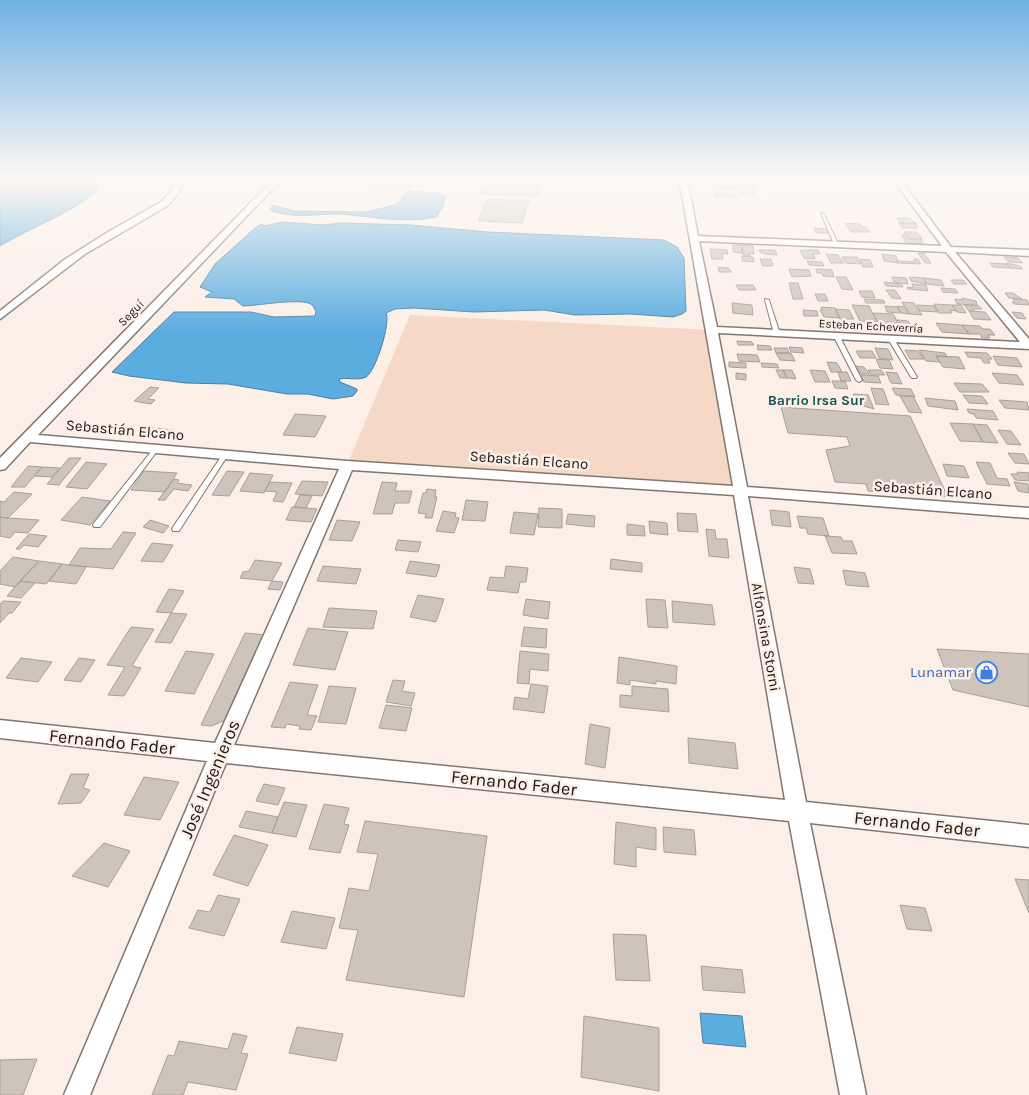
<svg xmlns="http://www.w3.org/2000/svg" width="1029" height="1095" viewBox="0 0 1029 1095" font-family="Karla,sans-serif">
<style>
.green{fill:#f5d8c5}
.water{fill:#5caddf;stroke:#4880a2}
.building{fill:#cdc5bb;stroke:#a8a096}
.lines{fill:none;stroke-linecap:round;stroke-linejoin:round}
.lane-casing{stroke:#817670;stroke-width:2}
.street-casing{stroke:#817670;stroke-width:3}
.lane{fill:#fff;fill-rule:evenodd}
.street{fill:#fff;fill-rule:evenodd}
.labels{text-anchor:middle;stroke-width:5;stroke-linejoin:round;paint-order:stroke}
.far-street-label{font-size:12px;fill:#1b1714;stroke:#fbefe7}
.far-neighbourhood-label{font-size:14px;font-weight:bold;fill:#165256;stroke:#fbefe7}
.street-label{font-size:15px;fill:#1b1714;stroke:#fbefe7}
.shop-label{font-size:15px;fill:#366cbe;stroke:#fbefe7;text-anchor:end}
.near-street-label{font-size:18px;fill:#1b1714;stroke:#fbefe7}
</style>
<rect width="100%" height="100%" fill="#fbefe7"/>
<path class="green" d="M410,315L712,330L740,491L347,465Z"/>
<path class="water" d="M0,178H91L96,181L99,189C71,214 33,226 0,246Z
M410,191L437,193L447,196L444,200V205L436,217C404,224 370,216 339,214C316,214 291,219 270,210L273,205L294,211L366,212L395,205L402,199L405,193Z
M283,222L323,225L342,223L410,225L488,232L664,240L677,247L684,258L686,311L682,314L673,317L631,314L575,315L544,310L474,312L414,308L395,309L386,313C391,322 376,371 366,377C358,381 348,377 339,379L340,382L357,389V391L353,396L333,399L308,394H287L228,384L186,383L129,376L112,372L174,312H251L274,317L315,316L316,311C314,309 314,307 312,305C304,297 256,306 243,306L234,299L205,297L212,292L200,287L215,264L255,228L262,224L264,226Z
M700,1013L742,1016L746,1047L703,1043Z"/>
<path class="building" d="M487,178H543L538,196L481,194Z
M562,178H626V185L562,183Z
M706,178H748L750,185L735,184L736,189L711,188L710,185L715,186L714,183H707Z
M377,179L414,180L409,189L371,187Z
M738,186L752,187L755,194H741Z
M714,193L735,194L736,197L715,196Z
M487,199L529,201L522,223L478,221Z
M897,218H909L917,224L900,223Z
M845,223L860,224L862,227H866L870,232H851Z
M899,223L915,224L918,228H902Z
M814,228L826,229L828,233H816Z
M904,232H917L922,239H909Z
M902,235H907L909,239H921L923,244L906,243Z
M733,245H741L742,253L733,252Z
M742,245L753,246L754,254L750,253V256L743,255Z
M710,249L727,250L728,254L722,253L723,259H712Z
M759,250H775L777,255L766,254L760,252Z
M800,250H818L820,254H813L815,259L804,258Z
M918,253H924L931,263H925Z
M826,254L838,255L844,263H831Z
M882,254L896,256L898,263L884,261Z
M742,256L753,257L754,262L742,261Z
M842,257H857L861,264L846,263Z
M1004,257L1018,258L1023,263L1009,262Z
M760,259H771L773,266H763Z
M860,259L870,260L873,267H863Z
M914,259H918L921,264L898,263L897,261L915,262Z
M807,261L822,262L824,266L809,265Z
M990,263L1007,264L1010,268L993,267Z
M1006,263L1020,266L1023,269L1010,268Z
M718,267L728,268L732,272H719Z
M789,269L809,270L811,276L792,277Z
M816,269L832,270L834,277L823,276L822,273H817Z
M836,277H846L853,290L842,289Z
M892,277L906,278L908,284L894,282Z
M909,277L924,278L927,284L911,281Z
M924,278L941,280L944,286L927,284Z
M951,280H963L967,284H954Z
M884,282L901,284L903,287L886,286Z
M789,283H798L803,299H793Z
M912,284L926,285L928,291L908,289L907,287L913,288Z
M736,285H753L756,290H739Z
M941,288L955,289L958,293L943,292Z
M886,290H895L901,299L892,298Z
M859,291H872L875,298L862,297Z
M1005,293H1013L1022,299L1009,298Z
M815,294H825L828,301H818Z
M962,298L976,301L977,305L957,304L955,299L963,300Z
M864,299L883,300L885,303H866Z
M1013,299L1027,300L1029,305L1014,304L1012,302H1015Z
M902,302L914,303L922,315L909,314Z
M732,303L752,305L753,315L733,313Z
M934,304L952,305L956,311L950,310L952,313H939Z
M852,305L869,306L877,322L860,321Z
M917,305L934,306L938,312L920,311Z
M952,305H961L966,313L957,312Z
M964,305L979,306L982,309H973L974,311H969Z
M885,306L898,307L900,313L887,312Z
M897,306L905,307L909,314L901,313Z
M821,307L835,308L840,318L824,317L820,310H822Z
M835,309L849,310L854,319H840Z
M803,310L817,311L818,316H804Z
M969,311L985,312L991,320L974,319Z
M1012,312L1022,313L1026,319L1017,318Z
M873,313L893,314L901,328L880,327Z
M897,320L908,321L913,328H901Z
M868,321L877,322L881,328L871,327Z
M936,323L962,325L969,334L942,332Z
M962,325L980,326L983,329H990L995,335H988L990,338H982L980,334H969Z
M737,341L752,342L754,345H738Z
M757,345L770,346L772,350H758Z
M789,347L802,348L804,353L791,352Z
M774,348H787L789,353H776Z
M875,348L888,349L893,360L879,358Z
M905,350L918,351L924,359H910Z
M919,350L945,353L947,357L936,356L940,362L926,361Z
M856,351H872L876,358H860Z
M965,352L987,353L992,359H988L990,363H984L981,358L968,357Z
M776,353H791L795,361L780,360Z
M737,354L757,355L760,362L739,361Z
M936,356L959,357L965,369L943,367Z
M993,356L1017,358L1022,367L998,365Z
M876,359L889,360L893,369L880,368Z
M729,362L746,363V368L729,367Z
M827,362L837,363L842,372H831Z
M761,363L777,364L779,368L762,367Z
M856,366L864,367L869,374H861Z
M776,370H783L787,378H780Z
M783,370H792L796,379L787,378Z
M810,370L825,371L830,382H815Z
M868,370H881L885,375H871Z
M838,372H847L851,381H841Z
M886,372L897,373L902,384L891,383Z
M736,373L746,374V380L736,379Z
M992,373L1017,375L1024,385L999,383Z
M861,375L878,376L881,383L864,382Z
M832,381H845L848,389L835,388Z
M954,383L982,384L989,392H960Z
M150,387L159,388L148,399L155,400L151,404L134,401Z
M871,388L883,389L889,405L876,404Z
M892,388L911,389L915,397L896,395Z
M853,394L868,395L874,409L856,404Z
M963,395L982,396L988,404L969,403Z
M900,396H913L922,413L909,412Z
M925,398L955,401L958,410L928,406Z
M999,400L1027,402L1029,410L1005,408Z
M781,407L910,416L948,497L868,491L866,484L835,482L826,450L850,446L847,437L788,433Z
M967,409L993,411L998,420L976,418L974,414L969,413Z
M295,414L326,416L315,437L283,435Z
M950,423L973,424L983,442L960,441Z
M973,424L987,425L998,443L983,442Z
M151,428L173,430L166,437L145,435Z
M998,430L1011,431L1021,445L1007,444Z
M1008,453L1024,454L1029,464L1015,463Z
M69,458H81L59,485L47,484Z
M86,462L107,464L87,489L66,487Z
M976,462L990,463L997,478L1007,479L1010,486L987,484Z
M943,464L964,466L969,478L947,476Z
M28,466L42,467L25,487H11Z
M42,467L60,468L52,477L34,476Z
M144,471L177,473L165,492L131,490Z
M227,471L244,472L229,496L212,495Z
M1017,472L1029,473V481L1015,480L1011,474H1018Z
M250,473L273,475L264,493L240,491Z
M174,479L179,480L177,483L192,485L188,491L174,489L165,500H158Z
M302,481L328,482L322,496L295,494Z
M270,482L292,483L283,502L273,501L277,492L265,491Z
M382,482L397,483L395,491H412L409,503H395L392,514H373Z
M1014,482L1028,484L1029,493L1018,491Z
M427,489L436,490L435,497H437L432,518H425L426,514L418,513L423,493H426Z
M14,492L32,494L8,518L0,517V501L4,502Z
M300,495L312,496L306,508L294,507Z
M82,497L110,501L90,525L61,520Z
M466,500L488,502L485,521L462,520Z
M292,507L306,508L317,509L311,522L286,520Z
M539,508L562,509V528L538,527Z
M770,510L789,512L791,527L772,525Z
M443,511L456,513L455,517L459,518L454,533L436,531Z
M514,512L538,514L534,535L510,533Z
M677,513L696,514L698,532L678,531Z
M568,514L595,516L594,527L566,524Z
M797,516L823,518L829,536L808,534L806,528H800Z
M0,517L8,518L39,520L28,533L15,532L10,538L0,536Z
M150,520L169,526L163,533L143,527Z
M337,520L360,522L352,541L329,540Z
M649,521L667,523L668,535L650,533Z
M627,524L644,526L645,536L627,535Z
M706,529L715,530L716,539H727L729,558L709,556Z
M123,532L136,533L113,569L69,565L80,548L111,549Z
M29,534L47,536L38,547L24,545L20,549H16Z
M825,536L841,537L843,541H852L857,554L832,553Z
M398,540L421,542L418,552L395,550Z
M152,543L173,545L163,562L141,561Z
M13,557L39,561L15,587L0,584V571Z
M611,559L642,563V572L610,569Z
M255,560L282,563L272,581L240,578L243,572L249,571Z
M39,561L62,564L46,584L20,581Z
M410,561L440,565L436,577L406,573Z
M62,564L69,565L86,567L76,584L49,581Z
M323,566L361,569L356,584L317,581Z
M506,566L528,568L526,582H520L518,593L487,590L490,577L504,578Z
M794,567L810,569L814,584L798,583Z
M843,570L865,573L869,587L846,585Z
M20,581L35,583L21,598L7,596Z
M272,581L283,582L280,590L268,589Z
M169,589L184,591L171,613L156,612Z
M418,595L444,599L436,622L410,617Z
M526,599L550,602L548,619L523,615Z
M646,599L665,600L668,628L648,627Z
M3,601L21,602L12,613H9L0,623V604Z
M672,601L712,605L715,625L673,622Z
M329,608L377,611L373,629L323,627Z
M171,613L187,614L171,643L155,642Z
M131,627L154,629L132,666L141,668L124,696L108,695L125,667L107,665Z
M524,627L547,629L546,648L521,646Z
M308,628L348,632L335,670L293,665Z
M245,633L265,635L227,719L212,726L201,725Z
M937,649L1029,654V707L953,690Z
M186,651L214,654L194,694L165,691Z
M520,651L549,654L548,671L530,669L529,684L517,683Z
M619,657L677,666L676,684L656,681V684L630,680V685L617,683Z
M21,658L52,662L38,682L6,678Z
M79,658L95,660L81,682L64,680Z
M393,680L405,681L402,691L415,693L411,706L386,702Z
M290,682L318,685L307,715L317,716L311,730L299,729L300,726L286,724L285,728L271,727Z
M531,684L548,686L544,713L513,709L515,697L528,699Z
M329,686L356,688L346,724L318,722Z
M632,686L668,689L669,712L620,707V695L632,696Z
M386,705L412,708L406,731L379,728Z
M590,724L610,728L605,768L585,764Z
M688,738L735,743L738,769L689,763Z
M71,774H89L83,788L90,790L81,803L58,804Z
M144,777L179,782L160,820L124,815Z
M264,784L285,788L278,805L256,801Z
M284,802L307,805L296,837L272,833Z
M324,804L349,808L344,824L349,825L340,853L309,849Z
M246,811L278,817L272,833L239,827Z
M365,821L487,836L464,997L346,980L358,930L339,928L349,888L369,891L378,854L357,852Z
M616,822L656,828V850L636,847V867L614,864Z
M663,827L694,830L696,855L664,852Z
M234,835L268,845L248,886L213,875Z
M104,843L130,851L108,887L72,876Z
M1015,879L1029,880V913Z
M218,895L240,899L224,936L189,928L198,910L210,912Z
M900,905L925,908L932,931L907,929Z
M292,911L335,918L326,949L281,942Z
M613,934L646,935L650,981L616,980Z
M701,966L742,970L745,993L703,990Z
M584,1016L659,1028V1091L581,1077Z
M297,1027L343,1034L336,1061L289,1053Z
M233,1033L247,1036L241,1053L248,1054L236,1090L188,1082L183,1095H152L168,1055L174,1056L179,1041L228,1049Z
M37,1059L23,1095H0V1060Z"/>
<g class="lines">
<defs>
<path id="lane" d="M821,213L824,214L838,244V245L834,244Z
M765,299L769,300L780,334L779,335L774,334L765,300Z
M837,335L840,337L862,380L861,381L859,382L856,380L834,337Z
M889,338L894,339L917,377L916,378H912L911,377L888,339Z
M156,447L158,448L159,449L158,450L100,527H94L93,525L94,523L154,448Z
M225,453L228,455L179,531H173L172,529L173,527L223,454Z"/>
<path id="street" d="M175,178H183C182,190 175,198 167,206L85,254L0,319V311L64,260L108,232L161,202L173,189Z
M275,178H283L38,435L347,461L733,486L679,178H687L698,236L942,246L892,178H899L951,247L1029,250V256L955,252L1029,339V349L718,333L747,487L1029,508V518L748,496L806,802L1029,825V847L810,823L866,1095H840L789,821L226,763L90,1095H64L207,761L0,738V720L215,743L339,469L30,442L5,469L0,470V458ZM699,241L946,252L1020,342L717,327ZM352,470L734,495L785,800L234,745Z"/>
</defs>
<use href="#lane" class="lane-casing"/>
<use href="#street" class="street-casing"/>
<use href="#lane" class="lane"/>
<use href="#street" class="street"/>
</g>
<linearGradient id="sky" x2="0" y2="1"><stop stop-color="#70b1e4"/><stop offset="0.54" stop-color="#fdf8f4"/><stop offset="1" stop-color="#fdf8f4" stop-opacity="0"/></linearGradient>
<rect width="1029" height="332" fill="url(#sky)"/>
<defs>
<symbol id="shop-ring" viewBox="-11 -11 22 22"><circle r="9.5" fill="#fbefe7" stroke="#3f7fe0" stroke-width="1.5"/><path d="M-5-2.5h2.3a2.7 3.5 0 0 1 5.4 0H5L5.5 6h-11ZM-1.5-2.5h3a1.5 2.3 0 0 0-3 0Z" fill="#3f7fe0"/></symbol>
</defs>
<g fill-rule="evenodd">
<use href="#shop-ring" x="974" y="660" width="25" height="25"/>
</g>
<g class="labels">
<g class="far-street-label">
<text transform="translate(131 313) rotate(-46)" y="4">Seguí</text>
<text transform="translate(871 326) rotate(3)" y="4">Esteban Echeverría</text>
</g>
<g class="far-neighbourhood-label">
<text x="816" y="405">Barrio Irsa Sur</text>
</g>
<g class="street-label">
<text transform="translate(125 430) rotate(5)" y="5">Sebastián Elcano</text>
<text transform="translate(529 460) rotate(4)" y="5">Sebastián Elcano</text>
<text transform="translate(933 490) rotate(4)" y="5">Sebastián Elcano</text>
<text transform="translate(766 637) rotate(80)" y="5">Alfonsina Storni</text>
</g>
<g class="shop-label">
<text x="971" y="677">Lunamar</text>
</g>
<g class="near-street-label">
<text transform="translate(112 742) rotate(6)" y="6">Fernando Fader</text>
<text transform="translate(210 779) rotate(-67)" y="6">José Ingenieros</text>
<text transform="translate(514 783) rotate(6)" y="6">Fernando Fader</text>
<text transform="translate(917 824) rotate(6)" y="6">Fernando Fader</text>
</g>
</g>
</svg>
